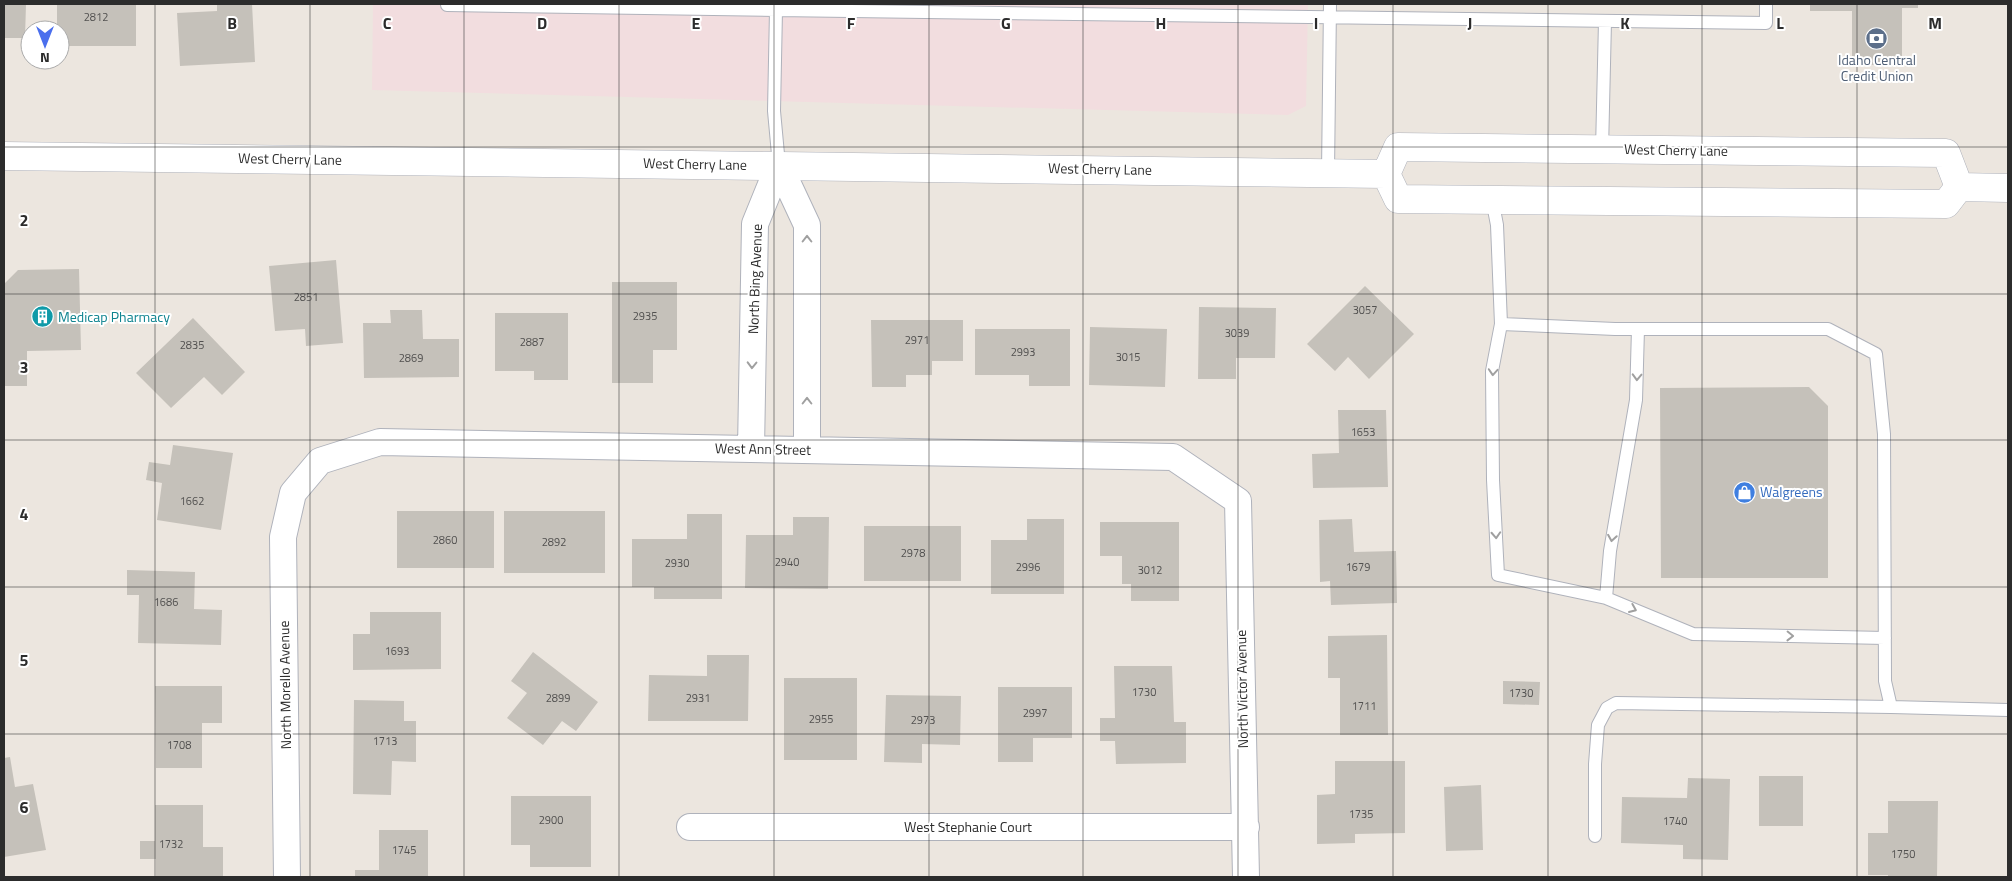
<svg xmlns="http://www.w3.org/2000/svg" width="2012" height="881" viewBox="0 0 2012 881" font-family="'Titillium Web',sans-serif">
<style>
.medical{fill:#f2dddf}
.building{fill:#c5c1ba}
.lines{fill:none;stroke-linecap:round;stroke-linejoin:round}
.service-casing{stroke:#afb2bb;stroke-width:14}
.minor-casing{stroke:#afb2bb;stroke-width:28}
.secondary-casing{stroke:#afb2bb;stroke-width:29}
.service{stroke:#fff;stroke-width:12}
.minor{stroke:#fff;stroke-width:26}
.secondary{stroke:#fff;stroke-width:28}
.oneway{stroke:#a0a0a0}
.grid{fill:none;stroke:#2c2c2c;stroke-width:1;stroke-opacity:0.55}
.labels{text-anchor:middle;stroke-width:4;stroke-linejoin:round;paint-order:stroke}
.number-label{font-size:11px;fill:#525150}
.service-label{font-size:14px;fill:#4e5e75;stroke:#fff}
.street-label{font-size:14px;fill:#2c2c2c;stroke:#fff}
.culture-label{font-size:14px;fill:#0d838f;stroke:#fff;text-anchor:start}
.shop-label{font-size:14px;fill:#366cbe;stroke:#fff;text-anchor:start}
.grid-label{font-size:16px;text-anchor:middle;font-weight:bold;fill:#2c2c2c;stroke:#fff;stroke-width:4;stroke-linejoin:round;paint-order:stroke}
</style>
<rect width="100%" height="100%" fill="#ece6df"/>
<path class="medical" d="M373,4H1308L1306,106L1288,115L372,90Z"/>
<path class="building" d="M4,4H26L25,38H4Z
M57,4H136V46H60V30H57Z
M217,4H252L255,62L180,66L177,13L217,11Z
M1810,4H1918V8H1902V65H1852V11H1810Z
M336,260L343,343L306,346L305,329L275,331L269,266Z
M79,269L81,350L27,351V386H4V284L18,270Z
M612,282H677V350H653V383H612Z
M1365,286L1414,334L1369,379L1348,357L1335,371L1307,344Z
M1199,307L1276,308L1275,358H1236V379H1198Z
M390,310H422L423,339H459V377L364,378L363,323H391Z
M495,313H568V380H534V371H495Z
M193,318L245,372L222,395L204,377L171,408L136,373Z
M871,320H963V361H932V375H906V387H872Z
M1090,327L1167,329L1165,387L1089,385Z
M975,329H1070V386H1029V375H975Z
M1809,387L1828,406V578H1661L1660,388Z
M1338,410H1386L1388,487L1313,488L1312,454L1339,453Z
M173,445L233,453L221,530L157,520L162,483L146,480L149,462L170,465Z
M397,511H494V568H397Z
M504,511H605V573H504Z
M687,514H722V599H654V587H632V539H687Z
M793,517H829L828,589L745,588L746,535H793Z
M1027,519H1064V594H991V540H1027Z
M1352,519L1354,552L1396,551L1397,603L1331,605L1330,581L1320,582L1319,520Z
M1100,522H1179V601H1131V584H1122V556H1100Z
M864,526H961V581H864Z
M127,570L195,572L194,609L222,610L221,645L138,643L139,595H127Z
M370,612H441V669L353,670V634H370Z
M1387,635L1388,735H1340V678H1328V636Z
M533,652L598,702L576,731L562,721L543,745L507,718L527,693L511,681Z
M707,655H749L748,721H648L649,675L707,676Z
M1114,666H1172L1174,722H1186V763L1116,764L1115,741H1100V718H1115Z
M784,678H857V760H784Z
M1503,681L1540,682L1539,705L1503,704Z
M155,686H222V723H202V768H156Z
M998,687H1072V738H1033V762H998Z
M886,695L961,696L960,745L922,744V763L884,762Z
M354,700L404,701V721H416V762L392,761L391,795L353,794Z
M10,757L15,787L33,784L46,850L4,857V758Z
M1335,761H1405V833L1355,834V843L1317,844V795L1335,794Z
M1759,776H1803V826H1759Z
M1688,778L1730,779L1728,860L1683,859V845L1621,843L1622,797L1687,798Z
M1481,785L1483,850L1446,851L1444,787Z
M511,796H591V867H530V845H511Z
M1888,801H1938L1937,877H1888V875H1868V833H1888Z
M155,805H203V847H223V877H156V859H140V841H155Z
M379,830H428V877H355V870H379Z"/>
<g class="lines">
<defs>
<path id="service" d="M447,4V5L776,10
M1602,150L1605,21
M779,165L774,111L776,10L1766,23V4
M1328,172L1330,4
M1492,199L1497,225L1501,324L1615,329H1828L1876,354L1884,434L1885,681L1891,707L2008,710
M1501,324L1492,371L1493,480L1498,575L1606,598L1693,634L1885,638
M1606,598L1610,551L1636,400L1638,329
M1595,836V764L1598,725L1607,708L1616,703L1891,707"/>
<path id="minor" d="M751,449L755,224L779,165L807,225V450
M690,827H1246
M287,877L283,537L293,493L320,461L380,442L1173,457L1238,501L1246,877"/>
<path id="secondary" d="M1398,147L1946,153L1959,187L1946,204L1398,199L1386,174Z
M4,156L1386,174
M1959,187L2008,188"/>
</defs>
<use href="#service" class="service-casing"/>
<use href="#minor" class="minor-casing"/>
<use href="#secondary" class="secondary-casing"/>
<use href="#service" class="service"/>
<use href="#minor" class="minor"/>
<use href="#secondary" class="secondary"/>
</g>
<defs><path id="oneway-chevron" d="M-2-3.5L2.5 0L-2 3.5" fill="none" stroke-width="1.6" stroke-linecap="round" stroke-linejoin="round" transform="scale(1.25)"/></defs>
<g class="oneway">
<use href="#oneway-chevron" transform="translate(807 239) rotate(-90)"/>
<use href="#oneway-chevron" transform="translate(752 365) rotate(91)"/>
<use href="#oneway-chevron" transform="translate(1493 372) rotate(94)"/>
<use href="#oneway-chevron" transform="translate(1637 377) rotate(92)"/>
<use href="#oneway-chevron" transform="translate(807 401) rotate(-90)"/>
<use href="#oneway-chevron" transform="translate(1496 535) rotate(87)"/>
<use href="#oneway-chevron" transform="translate(1612 538) rotate(99)"/>
<use href="#oneway-chevron" transform="translate(1633 609) rotate(23)"/>
<use href="#oneway-chevron" transform="translate(1790 636) rotate(1)"/>
</g>
<path class="grid" d="M155,4V877M310,4V877M464,4V877M619,4V877M774,4V877M929,4V877M1083,4V877M1238,4V877M1393,4V877M1548,4V877M1702,4V877M1857,4V877M4,147H2008M4,294H2008M4,440H2008M4,587H2008M4,734H2008"/>
<defs>
<symbol id="bank-disc" viewBox="-11 -11 22 22"><circle r="9.5" fill="#5c6f8a" stroke="#fff"/><path d="M-6-4H6V4H-6ZM0-2.3a2.3 2.3 0 1 0 0 4.6a2.3 2.3 0 1 0 0-4.6Z" fill="#fff"/></symbol>
<symbol id="building-disc" viewBox="-11 -11 22 22"><circle r="9.5" fill="#0f9aa8" stroke="#fff"/><path d="M-4-6H4V6H1V3H-1V6H-4ZM-2.5-4.3h1.7v1.8h-1.7ZM.8-4.3h1.7v1.8H.8ZM-2.5-1h1.7V.8h-1.7ZM.8-1h1.7V.8H.8Z" fill="#fff"/></symbol>
<symbol id="shop-disc" viewBox="-11 -11 22 22"><circle r="9.5" fill="#3f7fe0" stroke="#fff"/><path d="M-5-2.5h2.3a2.7 3.5 0 0 1 5.4 0H5L5.5 6h-11ZM-1.5-2.5h3a1.5 2.3 0 0 0-3 0Z" fill="#fff"/></symbol>
</defs>
<g fill-rule="evenodd">
<use href="#bank-disc" x="1864" y="26" width="25" height="25"/>
<use href="#building-disc" x="30" y="304" width="25" height="25"/>
<use href="#shop-disc" x="1732" y="480" width="25" height="25"/>
</g>
<g class="labels">
<g class="number-label">
<text x="96" y="21">2812</text>
<text x="306" y="301">2851</text>
<text x="1365" y="314">3057</text>
<text x="645" y="320">2935</text>
<text x="1237" y="337">3039</text>
<text x="917" y="344">2971</text>
<text x="532" y="346">2887</text>
<text x="192" y="349">2835</text>
<text x="1023" y="356">2993</text>
<text x="1128" y="361">3015</text>
<text x="411" y="362">2869</text>
<text x="1363" y="436">1653</text>
<text x="192" y="505">1662</text>
<text x="445" y="544">2860</text>
<text x="554" y="546">2892</text>
<text x="913" y="557">2978</text>
<text x="787" y="566">2940</text>
<text x="677" y="567">2930</text>
<text x="1028" y="571">2996</text>
<text x="1358" y="571">1679</text>
<text x="1150" y="574">3012</text>
<text x="166" y="606">1686</text>
<text x="397" y="655">1693</text>
<text x="1144" y="696">1730</text>
<text x="1521" y="697">1730</text>
<text x="558" y="702">2899</text>
<text x="698" y="702">2931</text>
<text x="1364" y="710">1711</text>
<text x="1035" y="717">2997</text>
<text x="821" y="723">2955</text>
<text x="923" y="724">2973</text>
<text x="385" y="745">1713</text>
<text x="179" y="749">1708</text>
<text x="1361" y="818">1735</text>
<text x="551" y="824">2900</text>
<text x="1675" y="825">1740</text>
<text x="171" y="848">1732</text>
<text x="404" y="854">1745</text>
<text x="1903" y="858">1750</text>
</g>
<g class="service-label">
<text x="1877" y="65">Idaho Central<tspan x="1877" dy="16">Credit Union</tspan></text>
</g>
<g class="street-label">
<text transform="translate(1676 150) rotate(1)" y="5">West Cherry Lane</text>
<text transform="translate(290 159) rotate(1)" y="5">West Cherry Lane</text>
<text transform="translate(695 164) rotate(1)" y="5">West Cherry Lane</text>
<text transform="translate(1100 169) rotate(1)" y="5">West Cherry Lane</text>
<text transform="translate(755 279) rotate(-88)" y="5">North Bing Avenue</text>
<text transform="translate(763 449) rotate(1)" y="5">West Ann Street</text>
<text transform="translate(285 685) rotate(-91)" y="5">North Morello Avenue</text>
<text transform="translate(1242 689) rotate(-91)" y="5">North Victor Avenue</text>
<text x="968" y="832">West Stephanie Court</text>
</g>
<g class="culture-label">
<text x="58" y="322">Medicap Pharmacy</text>
</g>
<g class="shop-label">
<text x="1760" y="497">Walgreens</text>
</g>
</g>
<g class="grid-label">
<text x="232" y="29">B</text>
<text x="387" y="29">C</text>
<text x="542" y="29">D</text>
<text x="696" y="29">E</text>
<text x="851" y="29">F</text>
<text x="1006" y="29">G</text>
<text x="1161" y="29">H</text>
<text x="1316" y="29">I</text>
<text x="1470" y="29">J</text>
<text x="1625" y="29">K</text>
<text x="1780" y="29">L</text>
<text x="1935" y="29">M</text>
<text x="24" y="226">2</text>
<text x="24" y="373">3</text>
<text x="24" y="520">4</text>
<text x="24" y="666">5</text>
<text x="24" y="813">6</text>
</g>
<rect width="2012" height="881" fill="none" stroke="#2c2c2c" stroke-width="10"/>
<g transform="translate(45 45) rotate(180)"><circle r="24" fill="#ffffff" stroke="#ababab"/>
<path d="M0-4L9 19L0 12L-9 19Z" fill="#4b6fed"/>
<text y="-8" font-size="14" font-weight="bold" text-anchor="middle" fill="#2c2c2c">N</text>
</g>
</svg>
